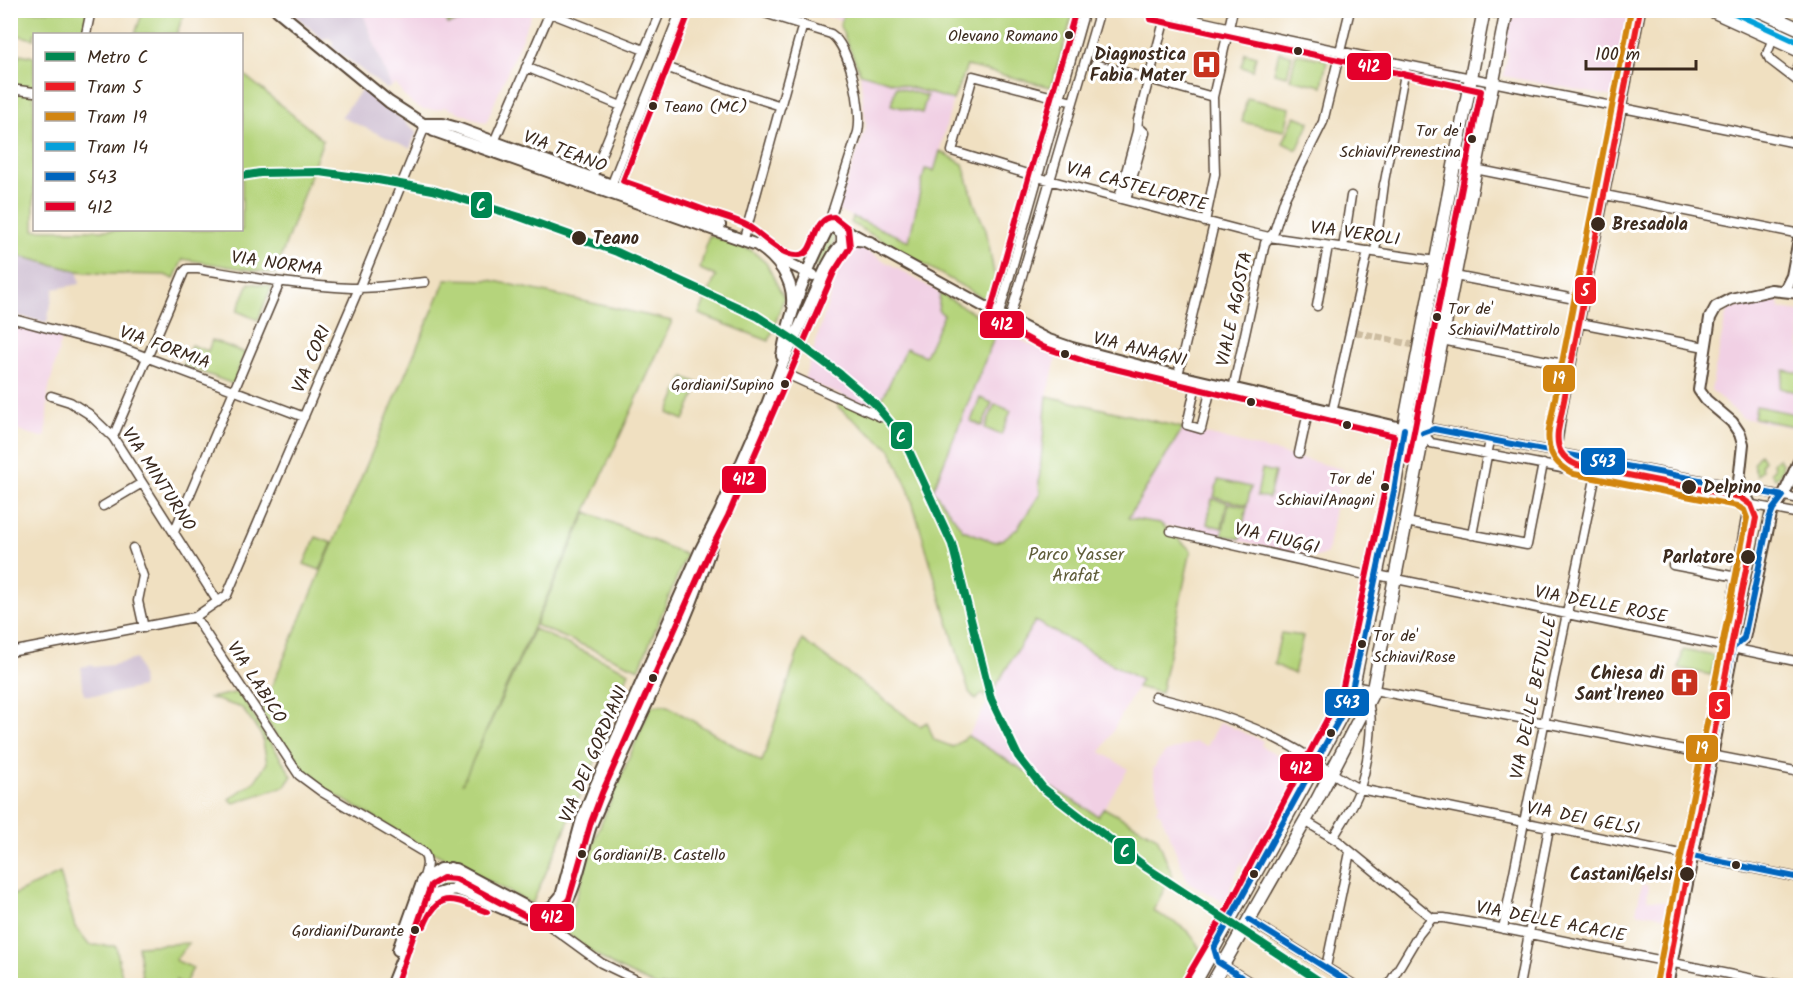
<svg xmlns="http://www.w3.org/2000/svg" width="1811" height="996" viewBox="0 0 1811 996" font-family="Kalam,sans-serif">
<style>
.built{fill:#f1d0e4}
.industrial{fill:#cebed1}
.green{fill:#b5d47b;stroke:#787f4c;stroke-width:1.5}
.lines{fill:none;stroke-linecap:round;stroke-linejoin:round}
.pedestrian-tunnel{stroke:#ccbca0;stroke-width:7;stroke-dasharray:7 3.5;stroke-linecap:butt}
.pedestrian-casing{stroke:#564536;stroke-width:10}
.minor-casing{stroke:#564536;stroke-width:11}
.tertiary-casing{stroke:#564536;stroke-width:14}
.secondary-casing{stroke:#564536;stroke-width:15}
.pedestrian{stroke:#fff;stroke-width:7}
.minor{stroke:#fff;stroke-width:8}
.tertiary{stroke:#fff;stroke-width:10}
.secondary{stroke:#fff;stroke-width:12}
.bus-1-casing{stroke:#fff;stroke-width:10}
.bus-2-casing{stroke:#fff;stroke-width:10}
.bus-1{stroke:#0065bd;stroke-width:6}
.bus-2{stroke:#e4002b;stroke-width:6}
.tram-1-casing{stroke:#fff;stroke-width:10}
.tram-2-casing{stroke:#fff;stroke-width:10}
.tram-3-casing{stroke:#fff;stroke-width:10}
.tram-1{stroke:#ed1c24;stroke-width:6}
.tram-2{stroke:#d28511;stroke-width:6}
.tram-3{stroke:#06a0da;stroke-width:6}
.metro-1-casing{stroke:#fff;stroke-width:12}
.metro-1{stroke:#008751;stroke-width:8}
.bus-dot{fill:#3b2a1e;stroke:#fff;stroke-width:2}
.labels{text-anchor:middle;stroke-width:6;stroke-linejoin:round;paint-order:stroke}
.bus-label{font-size:16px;fill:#3b2a1e;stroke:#fff;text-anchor:end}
.poi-label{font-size:18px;font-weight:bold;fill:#3b2a1e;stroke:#fff;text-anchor:end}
.street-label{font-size:18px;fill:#3b2a1e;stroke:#fff}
.stop-label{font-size:18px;font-weight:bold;fill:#3b2a1e;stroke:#fff;text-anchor:start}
.park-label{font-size:18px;fill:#605d3a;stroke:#fff}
.line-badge{stroke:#fff;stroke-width:2}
.badge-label{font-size:16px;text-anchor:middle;font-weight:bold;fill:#fff}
</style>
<rect width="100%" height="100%" fill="#fff"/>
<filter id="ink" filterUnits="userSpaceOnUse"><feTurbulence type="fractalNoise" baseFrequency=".0167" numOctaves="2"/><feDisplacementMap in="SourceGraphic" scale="12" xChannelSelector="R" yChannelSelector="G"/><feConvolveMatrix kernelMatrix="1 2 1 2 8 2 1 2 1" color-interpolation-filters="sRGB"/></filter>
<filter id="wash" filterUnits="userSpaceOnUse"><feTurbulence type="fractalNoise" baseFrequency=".008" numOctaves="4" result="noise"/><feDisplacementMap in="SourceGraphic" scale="24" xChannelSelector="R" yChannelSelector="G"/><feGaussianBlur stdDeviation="1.35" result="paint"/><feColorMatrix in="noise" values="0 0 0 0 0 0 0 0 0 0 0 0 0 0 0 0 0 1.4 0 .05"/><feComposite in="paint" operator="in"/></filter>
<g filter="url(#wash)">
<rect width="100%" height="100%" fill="#f0e0c1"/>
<path class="built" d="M362,11H373L404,22L408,11H533L486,123L445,107L435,110L423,109L414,105L404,96L396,84L391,87Z
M805,11H844L841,20Z
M1517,11H1632L1614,97L1503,76L1508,54L1504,52L1512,18L1515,19Z
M860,73L953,100L934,172L925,170L909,242L837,210L866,128Z
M858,246L940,293L938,310L945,314L924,356L906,349L877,410L804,380L843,255L848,249Z
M1777,300L1780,309L1800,312V429L1743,418L1711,390L1727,310L1757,302Z
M10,323L62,336L48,392L46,436L42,437L11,429Z
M998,328L1033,346L1057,355L1047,396L1039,482L1040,494L1017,529L1003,539L996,542L963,530L932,490Z
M1183,428L1342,469L1327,553L1317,557L1128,518Z
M1035,621L1141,680L1101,752L1128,769L1099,816L968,736Z
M1220,722L1263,741L1261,746L1284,758L1290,755L1304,763L1300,771L1295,769L1286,785L1298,792L1253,872L1241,865L1256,838L1240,865L1230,888L1233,890L1227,904L1188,882L1161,815L1156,810L1159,805L1153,770L1158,760L1166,752L1195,742L1207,746Z
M1642,884L1649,886L1647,899L1671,903L1668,917L1636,912Z"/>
<path class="industrial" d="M290,11H362L391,87L386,89L332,47L333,42L329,38L322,39Z
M364,87L417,132L410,148L341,117Z
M11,254L78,271L80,284L54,289L47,323L11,314Z
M136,659L141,674L142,687L105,695H84L81,667L92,665L93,667L113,665Z"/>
<path class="green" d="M10,11H91L89,34H34V39L11,34Z
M143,11H184L177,34H135Z
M444,11H462L465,20L448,24Z
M844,11V10L1074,11L1051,87L967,66L953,100L860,73L840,26Z
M1279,52L1292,55L1287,76L1274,73Z
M1245,53L1256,56L1253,70L1241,67Z
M20,54L34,57V230H242V73L323,140L275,274L183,259L174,279L165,275L108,274L78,271L11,254L10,69H14Z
M1296,54L1327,60L1322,86L1290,79Z
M896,87L927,96L922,113L891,105Z
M1247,98L1290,108L1285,131L1242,122Z
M1295,116L1310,122L1297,150L1283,143Z
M940,151L963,164L975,205L986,230L995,279V293L983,298L851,223L853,217L909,241L925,169L934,171Z
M833,233L836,237C830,249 827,263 814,267L831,234Z
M709,235L751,250L766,263L784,298L769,341L699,314L716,276L700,269Z
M446,279L490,280L672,321L462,784L534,629L629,672L595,762L532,904L431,851L313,782L315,777L311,774L307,777L299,771L261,712Z
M249,283L272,286L258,320L237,311Z
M940,293L998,328L933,490L963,530L995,542L1003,539L1017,529L1040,494L1039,482L1047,396L1183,428L1128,518L1160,523L1191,550L1161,693L1137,687L1141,680L1035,621L988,699L982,694L976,700L969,692L909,491L891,450L838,407L843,397L877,410L906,348L925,356L944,315L938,310Z
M212,340L245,353L233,384L183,365L191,345L208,351Z
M1784,370L1800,373V393L1780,388Z
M684,377L700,384L684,420L668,413Z
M980,398L992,403L982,426L971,421Z
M995,404L1011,411L1001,435L985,428Z
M1756,406L1800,415L1798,427L1754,418Z
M1760,454L1764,460L1761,466L1762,470L1757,476L1753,464Z
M1779,458C1785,466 1782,473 1775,479L1771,472L1774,469L1773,462Z
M1262,469L1275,472L1269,498L1257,496Z
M1218,480L1251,487L1247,505L1214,497Z
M1212,499L1227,502L1222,528L1207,524Z
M1229,503L1247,507L1240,539L1222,535Z
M587,512L686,555L639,669L535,625Z
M316,537L332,543L320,570L304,564Z
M1281,633L1303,636L1294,674L1274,664Z
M802,640L920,726L927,722L934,740L953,747L968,736L1098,816L1104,808L1157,837L1172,874L1153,911C1178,925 1190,926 1202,954L1184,985L656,986L614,966L587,949L560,928L574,904L595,838L651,706L666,705L762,762Z
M1683,650L1715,656L1711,675L1679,668Z
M239,692L292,776L285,786L234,803L229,799L255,781L267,763L262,736L242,708L210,698Z
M60,873L75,927L89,945L116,946L123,981L141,982V985H11V896Z
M440,875H449L452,877V883L432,887L431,881Z
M189,943L175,960L193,968L184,985L176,980V985H143L138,946Z"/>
</g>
<g filter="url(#ink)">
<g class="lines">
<path class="pedestrian-tunnel" d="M1356,332L1413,345"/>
<defs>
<path id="pedestrian" d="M1384,184L1406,66"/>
<path id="minor" d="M755,10L831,34C850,47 863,109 858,132L831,216V226L841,234V244
M1152,10C1367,60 1584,99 1800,144
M1484,11L1506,15
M550,13L644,50
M86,34L91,10
M1773,38L1767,54L1770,60L1800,83
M1095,64L1213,97
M660,65L734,91L781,106
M526,67L621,106
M1794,78L1800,62
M10,89L34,92
M1073,102L973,76L952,151L1037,177L1239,230L1269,237L1436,261L1444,266L1456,267
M1137,131L1138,120L1166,14
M494,142L551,10
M1455,165L1800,234
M590,182L661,10
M609,191L681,10
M1119,198L1137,131L1141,129L1145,133L1126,200
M1205,222L1215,174L1213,97L1233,10
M745,235L803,24
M1343,248L1351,196
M1375,252L1384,184
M1434,272L1585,301
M1317,306L1328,246
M999,314L1085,10
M10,318L122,348L304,417
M1009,320L1100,10
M1580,323L1705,347
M1442,340L1563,364
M780,371L881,417
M1178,375L1214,224
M1197,380L1187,425L1201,429L1212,384
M1233,389L1265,243L1274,232L1285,198L1323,122L1350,10
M51,396L70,402L89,414L113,437L218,602
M1332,413L1368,251
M113,437L184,272L187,269H198C249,277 299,286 351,288C376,289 401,284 425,282
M1299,453L1309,407
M1554,466L1562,412L1641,10
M1800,499L1434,429L1423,433L1431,443L1800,514
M103,506L142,483
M1406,522L1527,545L1543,464
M1171,531L1366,575L1382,576L1800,662
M174,532L280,282
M1472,535L1490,440
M133,548L143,576L138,601L144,628
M1673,565L1737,577
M195,617L227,595L359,288L426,124
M10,652L195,617L299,775L322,792L423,852C430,861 426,870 423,880
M1353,686L1800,772
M1155,697C1208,710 1262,727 1309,757C1327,768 1341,781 1360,789L1800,878
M1305,821L1338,841L1432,918H1444L1490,926L1788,986
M1333,838C1342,822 1355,805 1360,788C1367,766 1375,724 1368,703
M542,920L601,963L649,986
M1249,920L1356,986
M1503,929C1532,777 1565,625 1596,474
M1214,948L1218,962L1256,986
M1326,967L1350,852
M1388,986L1419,934L1432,918
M1519,986L1549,828"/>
<path id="tertiary" d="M277,10L389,102L434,131L757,245C777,258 794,279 792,304
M426,124H443L457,128L720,225
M775,257L813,275
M1785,290L1792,276L1800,234
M782,356C789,312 807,269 827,230L832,226H838L1009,320L1046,339L1072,348L1171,374L1423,433
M1733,648L1727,635L1750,504L1739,481L1743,444L1740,434L1732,422L1706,400L1699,390L1710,318L1716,307L1731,299L1771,290L1800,293
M1733,648L1744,638L1771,514L1785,492L1800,459
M423,880L440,869H455L536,912L550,909L561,896L582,819L594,789L700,551L720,512L766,407L782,365L826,268C838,246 843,235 870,242
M453,889C480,893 526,928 552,917C576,907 582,847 592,823C633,727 686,634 715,533
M398,950L423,880
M391,986L424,903L437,894L454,889L457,885V877L450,868
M1667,986L1733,648"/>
<path id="secondary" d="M1710,10L1800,51
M1758,10L1800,29
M1193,986L1307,780L1343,712L1353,686L1394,491L1406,416L1484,10
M1211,986L1317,800L1372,694L1507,10"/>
</defs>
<use href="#pedestrian" class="pedestrian-casing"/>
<use href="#minor" class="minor-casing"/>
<use href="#tertiary" class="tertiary-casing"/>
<use href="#secondary" class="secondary-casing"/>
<use href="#pedestrian" class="pedestrian"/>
<use href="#minor" class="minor"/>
<use href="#tertiary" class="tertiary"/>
<use href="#secondary" class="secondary"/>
<defs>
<path id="bus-1" d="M1423,433L1434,429L1783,496
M1733,648L1744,638L1769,519L1773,509L1783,496
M1692,856L1733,648
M1692,856L1800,878
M1249,920L1355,986
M1214,948L1343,712L1351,694L1394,491L1404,429
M1214,948L1218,962L1255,986"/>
<path id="bus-2" d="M1076,10L990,312L992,319L1043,347L1090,363L1394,436L1385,489L1342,691L1226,911L1185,981
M1150,19L1481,91L1408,462
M424,926C440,887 455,900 487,912
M396,986L431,885L443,878L456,879L533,920L554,917L569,899L591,822L602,793L708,555L728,516L834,272L850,247L848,228L834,217C811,217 817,253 800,255C781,257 763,235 748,226C737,220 722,216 710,212C681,201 652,191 623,181L689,13"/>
</defs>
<use href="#bus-1" class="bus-1-casing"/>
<use href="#bus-2" class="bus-2-casing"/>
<use href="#bus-1" class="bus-1"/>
<use href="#bus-2" class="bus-2"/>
<defs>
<path id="tram-1" d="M1640,10L1558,431C1556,448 1561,458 1577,465L1740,497L1751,505L1756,518L1665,986"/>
<path id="tram-2" d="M1631,10L1549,429C1546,451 1554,465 1574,474L1737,506L1744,510L1747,518L1656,984"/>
<path id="tram-3" d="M1728,10L1800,43"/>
</defs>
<use href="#tram-1" class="tram-1-casing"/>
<use href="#tram-2" class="tram-2-casing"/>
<use href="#tram-3" class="tram-3-casing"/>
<use href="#tram-1" class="tram-1"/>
<use href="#tram-2" class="tram-2"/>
<use href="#tram-3" class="tram-3"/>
<defs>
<path id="metro-1" d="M242,176L260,173L320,172L378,180L433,190L520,217L617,252L757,316L794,340L840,374L874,403L903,438L952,544L991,699L1018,756L1043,788L1147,868L1327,986"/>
</defs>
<use href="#metro-1" class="metro-1-casing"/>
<use href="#metro-1" class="metro-1"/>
</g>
</g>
<defs>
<symbol id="hospital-square" viewBox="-11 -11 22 22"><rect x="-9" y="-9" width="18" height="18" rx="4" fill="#c8321e" stroke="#fff"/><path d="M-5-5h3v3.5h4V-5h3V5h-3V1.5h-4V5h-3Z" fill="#fff"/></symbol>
<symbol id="church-square" viewBox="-11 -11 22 22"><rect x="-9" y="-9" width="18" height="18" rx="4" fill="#c8321e" stroke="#fff"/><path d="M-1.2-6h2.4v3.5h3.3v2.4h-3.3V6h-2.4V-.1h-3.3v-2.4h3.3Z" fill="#fff"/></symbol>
</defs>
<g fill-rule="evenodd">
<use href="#hospital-square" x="1190" y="48" width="33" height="33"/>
<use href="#church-square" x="1668" y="666" width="33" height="33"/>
</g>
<g class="bus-dot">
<circle cx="1069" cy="35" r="5"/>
<circle cx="1298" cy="51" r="5"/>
<circle cx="653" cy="106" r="5"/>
<circle cx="1472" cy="139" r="5"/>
<circle cx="1598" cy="224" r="8"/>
<circle cx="579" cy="238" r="8"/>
<circle cx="1437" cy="317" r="5"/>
<circle cx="1065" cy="354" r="5"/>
<circle cx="785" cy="384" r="5"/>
<circle cx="1251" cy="402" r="5"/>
<circle cx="1347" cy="425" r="5"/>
<circle cx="1385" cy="487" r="5"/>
<circle cx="1689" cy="487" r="8"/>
<circle cx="1748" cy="557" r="8"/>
<circle cx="1362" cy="644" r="5"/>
<circle cx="653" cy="678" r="5"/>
<circle cx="1331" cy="733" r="5"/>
<circle cx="582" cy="854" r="5"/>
<circle cx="1736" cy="865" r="5"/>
<circle cx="1254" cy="874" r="5"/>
<circle cx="1687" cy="874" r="8"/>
<circle cx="415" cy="930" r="5"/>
</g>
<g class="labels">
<g class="bus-label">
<text x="1058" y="41">Olevano Romano</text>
<text x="664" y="112" text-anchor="start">Teano (MC)</text>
<text x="1461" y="136">Tor de'<tspan x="1461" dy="21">Schiavi/Prenestina</tspan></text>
<text x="1448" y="314" text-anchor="start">Tor de'<tspan x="1448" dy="21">Schiavi/Mattirolo</tspan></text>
<text x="774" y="390">Gordiani/Supino</text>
<text x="1374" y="484">Tor de'<tspan x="1374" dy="21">Schiavi/Anagni</tspan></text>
<text x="1373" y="641" text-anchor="start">Tor de'<tspan x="1373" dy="21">Schiavi/Rose</tspan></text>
<text x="593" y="860" text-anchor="start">Gordiani/B. Castello</text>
<text x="404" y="936">Gordiani/Durante</text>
</g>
<g class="poi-label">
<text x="1186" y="60">Diagnostica<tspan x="1186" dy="21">Fabia Mater</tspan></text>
<text x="1664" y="679">Chiesa di<tspan x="1664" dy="21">Sant'Ireneo</tspan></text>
</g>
<g class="street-label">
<text transform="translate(565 151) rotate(21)" y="6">VIA TEANO</text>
<text transform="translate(1137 186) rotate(15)" y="6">VIA CASTELFORTE</text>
<text transform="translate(1355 233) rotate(8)" y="6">VIA VEROLI</text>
<text transform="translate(277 263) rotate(8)" y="6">VIA NORMA</text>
<text transform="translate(1234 309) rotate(-78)" y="6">VIALE AGOSTA</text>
<text transform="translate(165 347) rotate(20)" y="6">VIA FORMIA</text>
<text transform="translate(1140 349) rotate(14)" y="6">VIA ANAGNI</text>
<text transform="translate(311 359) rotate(-67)" y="6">VIA CORI</text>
<text transform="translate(159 479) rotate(57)" y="6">VIA MINTURNO</text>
<text transform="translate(1277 538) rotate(13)" y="6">VIA FIUGGI</text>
<text transform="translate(1601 604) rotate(11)" y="6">VIA DELLE ROSE</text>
<text transform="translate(257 682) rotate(57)" y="6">VIA LABICO</text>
<text transform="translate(1533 698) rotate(-78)" y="6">VIA DELLE BETULLE</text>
<text transform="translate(593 754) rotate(-67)" y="6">VIA DEI GORDIANI</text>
<text transform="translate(1583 818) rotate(11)" y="6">VIA DEI GELSI</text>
<text transform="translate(1551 921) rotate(11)" y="6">VIA DELLE ACACIE</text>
</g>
<g class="stop-label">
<text x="1612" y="230">Bresadola</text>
<text x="593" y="244">Teano</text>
<text x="1703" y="493">Delpino</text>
<text x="1734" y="563" text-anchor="end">Parlatore</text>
<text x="1673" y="880" text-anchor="end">Castani/Gelsi</text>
</g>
<g class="park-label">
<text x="1076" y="560">Parco Yasser<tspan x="1076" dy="21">Arafat</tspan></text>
</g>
</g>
<g class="line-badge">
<rect x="1346" y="52" width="46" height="29" rx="6" fill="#e4002b"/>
<rect x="470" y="191" width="23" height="28" rx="6" fill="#008751"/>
<rect x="1574" y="276" width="23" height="29" rx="6" fill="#ed1c24"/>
<rect x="979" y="310" width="46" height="29" rx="6" fill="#e4002b"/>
<rect x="1542" y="364" width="34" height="29" rx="6" fill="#d28511"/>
<rect x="890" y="421" width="23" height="29" rx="6" fill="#008751"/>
<rect x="1580" y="447" width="46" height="29" rx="6" fill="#0065bd"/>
<rect x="721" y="465" width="46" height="29" rx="6" fill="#e4002b"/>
<rect x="1324" y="688" width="46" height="29" rx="6" fill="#0065bd"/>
<rect x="1708" y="691" width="23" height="29" rx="6" fill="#ed1c24"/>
<rect x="1685" y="734" width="34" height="29" rx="6" fill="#d28511"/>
<rect x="1279" y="753" width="45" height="29" rx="6" fill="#e4002b"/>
<rect x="1113" y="837" width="23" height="28" rx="6" fill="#008751"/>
<rect x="529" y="903" width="46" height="29" rx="6" fill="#e4002b"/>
</g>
<g class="badge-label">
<text x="1369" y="72">412</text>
<text x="481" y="211">C</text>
<text x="1585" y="296">5</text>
<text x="1002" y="330">412</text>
<text x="1559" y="384">19</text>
<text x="901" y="442">C</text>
<text x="1603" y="467">543</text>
<text x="744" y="485">412</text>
<text x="1347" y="708">543</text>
<text x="1719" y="712">5</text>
<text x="1702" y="754">19</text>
<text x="1301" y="774">412</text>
<text x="1125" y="857">C</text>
<text x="552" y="923">412</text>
</g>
<rect width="1811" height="996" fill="none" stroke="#fff" stroke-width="36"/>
<rect x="33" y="33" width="210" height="198" fill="#ffffff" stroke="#b1aaa5" stroke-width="1.5"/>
<rect x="45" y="52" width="30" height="9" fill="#008751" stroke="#b1aaa5" stroke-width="1.5"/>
<text x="87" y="63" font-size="18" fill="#3b2a1e">Metro C</text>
<rect x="45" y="82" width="30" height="9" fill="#ed1c24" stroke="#b1aaa5" stroke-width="1.5"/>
<text x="87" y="93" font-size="18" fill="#3b2a1e">Tram 5</text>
<rect x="45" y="112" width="30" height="9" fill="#d28511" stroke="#b1aaa5" stroke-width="1.5"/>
<text x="87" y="123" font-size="18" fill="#3b2a1e">Tram 19</text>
<rect x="45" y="142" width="30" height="9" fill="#06a0da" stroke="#b1aaa5" stroke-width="1.5"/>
<text x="87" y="153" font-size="18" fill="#3b2a1e">Tram 14</text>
<rect x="45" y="172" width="30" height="9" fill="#0065bd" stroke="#b1aaa5" stroke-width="1.5"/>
<text x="87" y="183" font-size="18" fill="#3b2a1e">543</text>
<rect x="45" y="202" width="30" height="9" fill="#e4002b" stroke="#b1aaa5" stroke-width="1.5"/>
<text x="87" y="213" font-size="18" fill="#3b2a1e">412</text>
<path d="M1586 60v9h110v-9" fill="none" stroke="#3b2a1e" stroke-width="3"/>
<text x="1595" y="60" font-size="18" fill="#3b2a1e" stroke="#ffffff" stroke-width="4.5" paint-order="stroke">100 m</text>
</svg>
